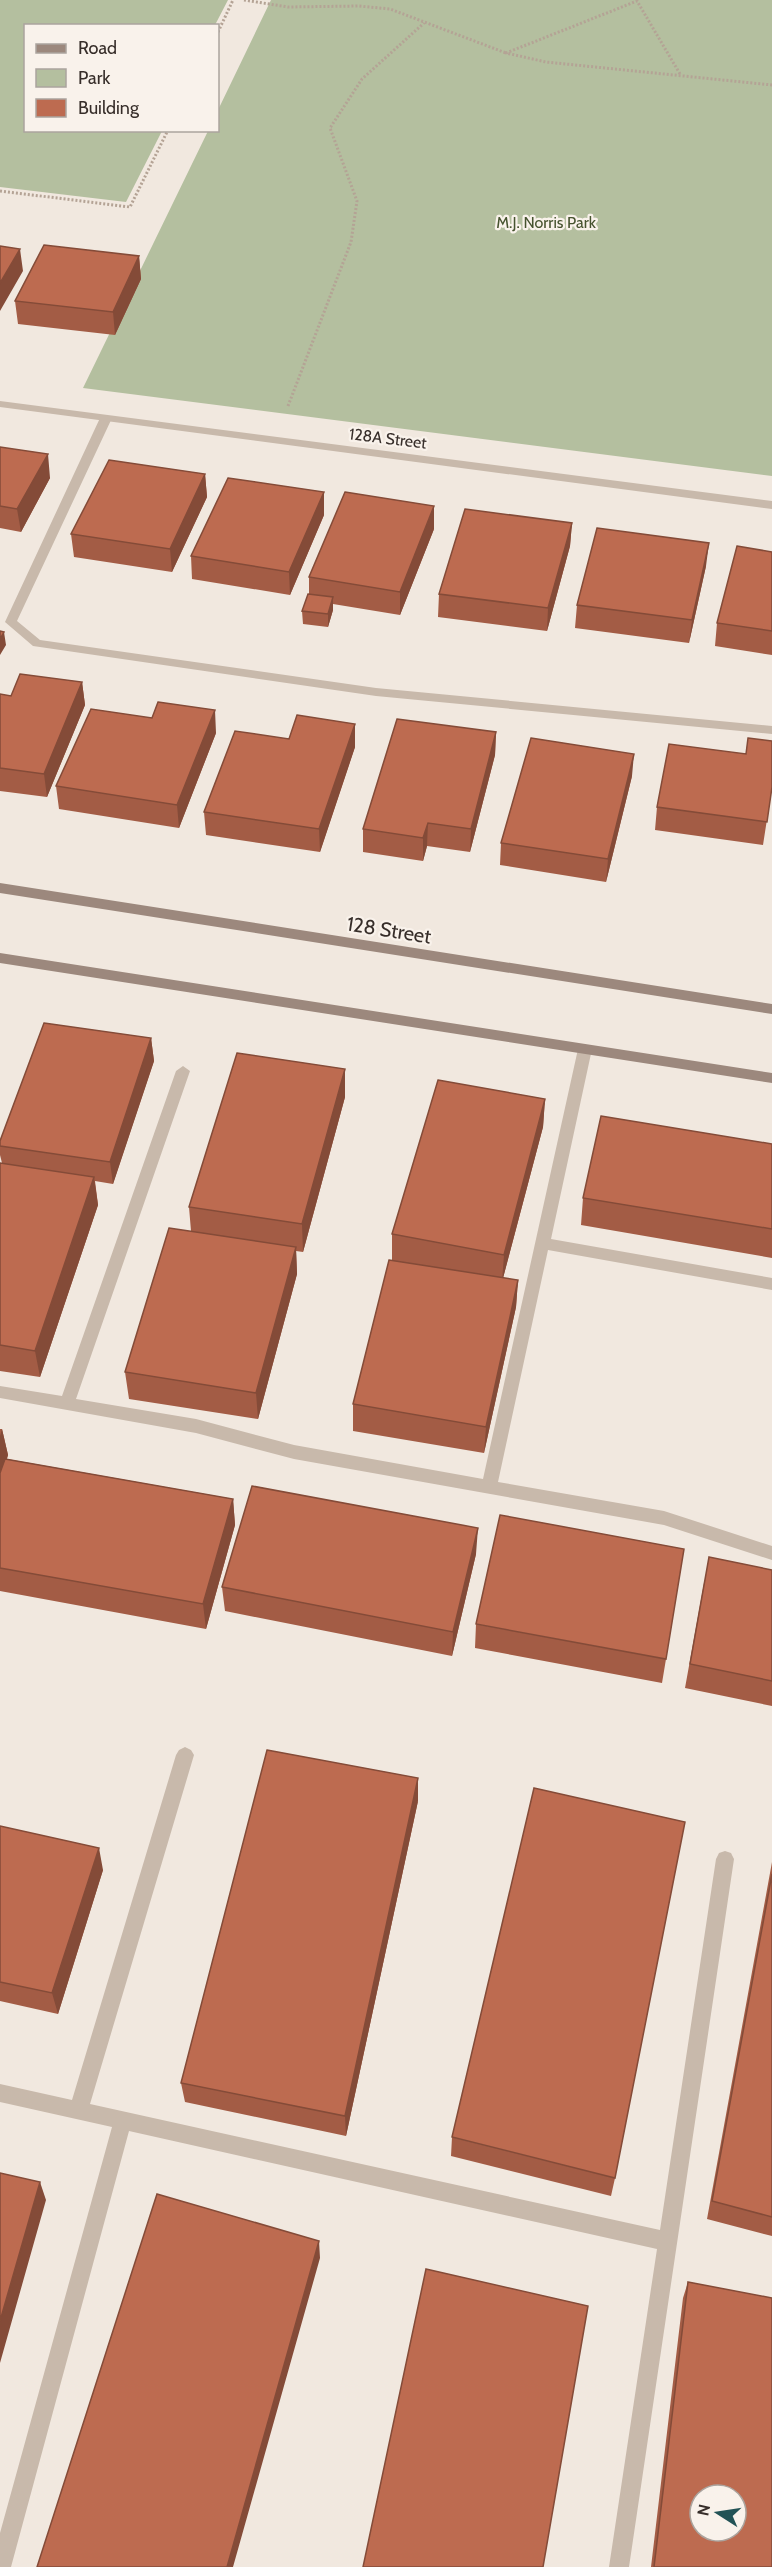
<svg xmlns="http://www.w3.org/2000/svg" width="772" height="2567" viewBox="0 0 772 2567" font-family="Cabin,sans-serif">
<style>
.green{fill:#b4bf9f}
.lines{fill:none;stroke-linecap:round;stroke-linejoin:round}
.path{stroke:#b4a395;stroke-width:3;stroke-dasharray:2 2;stroke-linecap:butt}
.lane{fill:#c8b9ab;fill-rule:evenodd}
.street{fill:#c8b9ab;fill-rule:evenodd}
.secondary{fill:#9c887d;fill-rule:evenodd}
.wall{fill:#a35c45}
.shaded-wall{fill:#844b38}
.building{fill:#bd6b50;stroke:#844b38;stroke-width:1.5;fill-rule:evenodd}
.labels{text-anchor:middle;stroke-width:4.5;stroke-linejoin:round;paint-order:stroke}
.far-park-label{font-size:16px;fill:#46532f;stroke:#f9f2eb}
.far-street-label{font-size:16px;fill:#372e2a;stroke:#f9f2eb}
.street-label{font-size:20px;fill:#372e2a;stroke:#f9f2eb}
</style>
<rect width="100%" height="100%" fill="#f1e8df"/>
<path class="green" d="M0,0H228L215,25L26,26V130L162,131L126,202L0,187Z
M271,0H772V476L83,388L208,131L218,130V110Z"/>
<g class="lines">
<path class="path" d="M244,0L288,7L359,6L390,9L506,53
M218,32L233,0
M680,74L637,1L506,53L546,62L772,85
M0,191L130,207L168,130
M288,406L351,242L357,201L330,128L362,79L424,23"/>
<path class="lane" d="M106,415L112,418L17,621L40,640L376,688L772,726V734L376,696L33,646L5,622L100,418Z
M585,1044L592,1049L551,1239L772,1278V1290L548,1250L498,1482L664,1511L772,1546V1560L664,1525L294,1459L196,1433L0,1398V1386L62,1396L176,1071L183,1066L190,1071L76,1399L196,1419L294,1445L483,1479L578,1049Z
M185,1747L191,1750L194,1755L90,2104L660,2230L716,1859L719,1853L725,1851L731,1853L734,1859L629,2567H609L657,2249L129,2131L11,2567H0V2533L112,2127L0,2102V2084L72,2100L176,1755L179,1750Z"/>
<path class="street" d="M0,401L772,501V509L0,407Z"/>
<path class="secondary" d="M0,883L772,1004V1014L0,893Z
M0,953L772,1073V1083L0,963Z"/>
</g>
<path class="wall" d="M139,256L141,279L115,335L18,324L15,301Z
M0,447L50,478L21,532L0,528Z
M205,474L207,497L172,572L74,557L71,534Z
M324,492V515L290,595L192,579L191,556Z
M572,523L570,546L547,631L438,617L439,594Z
M434,529L400,615L333,604V610L328,627L303,624L302,611L309,594V577Z
M772,552V655L715,646L717,623Z
M706,566L689,643L575,628L577,605Z
M82,682L85,705L47,797L0,791V694L11,696Z
M355,724V747L320,852L206,835L204,812L289,739Z
M496,732L495,755L470,852L427,846L423,861L363,852V829Z
M216,733L179,828L59,809L56,786Z
M746,754L772,787L763,845L655,830L657,807Z
M632,776L606,882L500,865L501,843Z
M151,1038L154,1061L113,1184L95,1181L98,1205L40,1377L0,1371V1163H2L0,1155V1141Z
M345,1069V1097L303,1252L296,1251L297,1274L258,1419L129,1399L125,1372L191,1231L189,1207Z
M545,1099L543,1127L503,1278L518,1280L516,1307L484,1453L353,1431V1404L392,1260V1234Z
M772,1144V1258L581,1225L583,1198Z
M0,1429H2L8,1455L7,1459L233,1499L235,1525L206,1629L0,1591Z
M476,1554L452,1656L225,1611L222,1587Z
M772,1570V1706L685,1688L704,1583Z
M476,1624L666,1659L662,1683L475,1648Z
M418,1801L346,2136L185,2102L181,2083Z
M0,1826L103,1870L58,2014L0,2001Z
M772,1862V2236L707,2219Z
M452,2137L615,2178L611,2196L451,2156Z
M688,2282L772,2567H651L683,2298Z"/>
<path class="shaded-wall" d="M20,249L23,271L0,311V283Z
M139,256L141,279L115,335L113,312Z
M48,454L50,478L21,532L17,509Z
M205,474L207,497L172,572L170,549Z
M324,492V515L290,595L289,572Z
M434,506V529L400,615V592Z
M572,523L570,546L547,631L548,608Z
M709,543L706,566L689,643L692,620Z
M333,597V610L328,627V614Z
M4,632L6,645L0,655V639Z
M82,682L85,705L47,797L44,774Z
M215,710L216,733L179,828L177,805Z
M355,724V747L320,852L319,829Z
M496,732L495,755L470,852L471,829Z
M634,754L632,776L606,882L608,859Z
M428,823L427,846L423,861V838Z
M151,1038L154,1061L113,1184L110,1162Z
M345,1069V1097L303,1252L302,1224Z
M545,1099L543,1127L502,1282L504,1255Z
M94,1177L98,1205L40,1377L35,1351Z
M296,1247L297,1274L258,1419L256,1393Z
M518,1280L516,1307L484,1453L486,1427Z
M2,1429L8,1455L0,1477V1436Z
M233,1499L235,1525L206,1629L203,1604Z
M478,1528L476,1554L452,1656L453,1632Z
M418,1778V1801L346,2136L345,2116Z
M99,1848L103,1870L58,2014L52,1993Z
M40,2182L46,2200L0,2363V2321Z
M319,2241L320,2258L233,2567H227Z"/>
<path class="building" d="M44,245L139,256L113,312L15,301Z
M0,246L20,249L0,283Z
M0,447L48,454L17,509L0,506Z
M109,460L205,474L170,549L71,534Z
M228,478L324,492L289,572L191,556Z
M345,492L434,506L400,592L309,577Z
M465,509L572,523L548,608L439,594Z
M597,528L709,543L692,620L577,605Z
M737,546L772,552V631L717,623Z
M308,594L333,597L328,614L302,611Z
M0,631L4,632L0,639Z
M20,674L82,682L44,774L0,768V694L11,696Z
M158,702L215,710L177,805L56,786L91,709L152,718Z
M297,715L355,724L319,829L204,812L235,731L289,739Z
M397,719L496,732L471,829L428,823L423,838L363,829Z
M531,738L634,754L608,859L501,843Z
M748,738L772,741V787L767,822L657,807L669,744L746,754Z
M44,1023L151,1038L110,1162L0,1146V1141Z
M237,1053L345,1069L302,1224L189,1207Z
M438,1080L545,1099L504,1255L392,1234Z
M601,1116L772,1144V1229L583,1198Z
M0,1163L94,1177L35,1351L0,1345Z
M169,1228L296,1247L256,1393L125,1372Z
M389,1260L518,1280L486,1427L353,1404Z
M5,1459L233,1499L203,1604L0,1568V1473Z
M252,1486L478,1528L453,1632L222,1587Z
M500,1515L684,1549L666,1659L476,1624Z
M709,1557L772,1570V1681L690,1664Z
M267,1750L418,1778L345,2116L181,2083Z
M534,1788L685,1822L615,2178L452,2137Z
M0,1826L99,1848L52,1993L0,1982Z
M772,1874V2217L712,2201Z
M0,2173L40,2182L0,2321Z
M157,2194L319,2241L227,2567H37Z
M426,2269L588,2306L543,2567H363Z
M688,2282L772,2298V2567H654ZM700,2495H736V2531H700Z"/>
<g class="labels">
<g class="far-park-label">
<text x="546" y="228">M.J. Norris Park</text>
</g>
<g class="far-street-label">
<text transform="translate(388 438) rotate(7)" y="6">128A Street</text>
</g>
<g class="street-label">
<text transform="translate(389 930) rotate(9)" y="7">128 Street</text>
</g>
</g>
<rect x="24" y="24" width="195" height="108" fill="#f9f2eb" stroke="#aba49e" stroke-width="1.5"/>
<rect x="36" y="44" width="30" height="9" fill="#9c887d" stroke="#aba49e" stroke-width="1.5"/>
<text x="78" y="54" font-size="18" fill="#372e2a">Road</text>
<rect x="36" y="69" width="30" height="18" fill="#b4bf9f" stroke="#aba49e" stroke-width="1.5"/>
<text x="78" y="84" font-size="18" fill="#372e2a">Park</text>
<rect x="36" y="99" width="30" height="18" fill="#bd6b50" stroke="#aba49e" stroke-width="1.5"/>
<text x="78" y="114" font-size="18" fill="#372e2a">Building</text>
<g transform="translate(718 2513) rotate(282)"><circle r="28" fill="#f9f2eb" stroke="#aba49e" stroke-width="1.5"/>
<path d="M0-4.5L10 22L0 15L-10 22Z" fill="#225255"/>
<text y="-9" font-size="16" font-weight="bold" text-anchor="middle" fill="#372e2a">N</text>
</g>
</svg>
